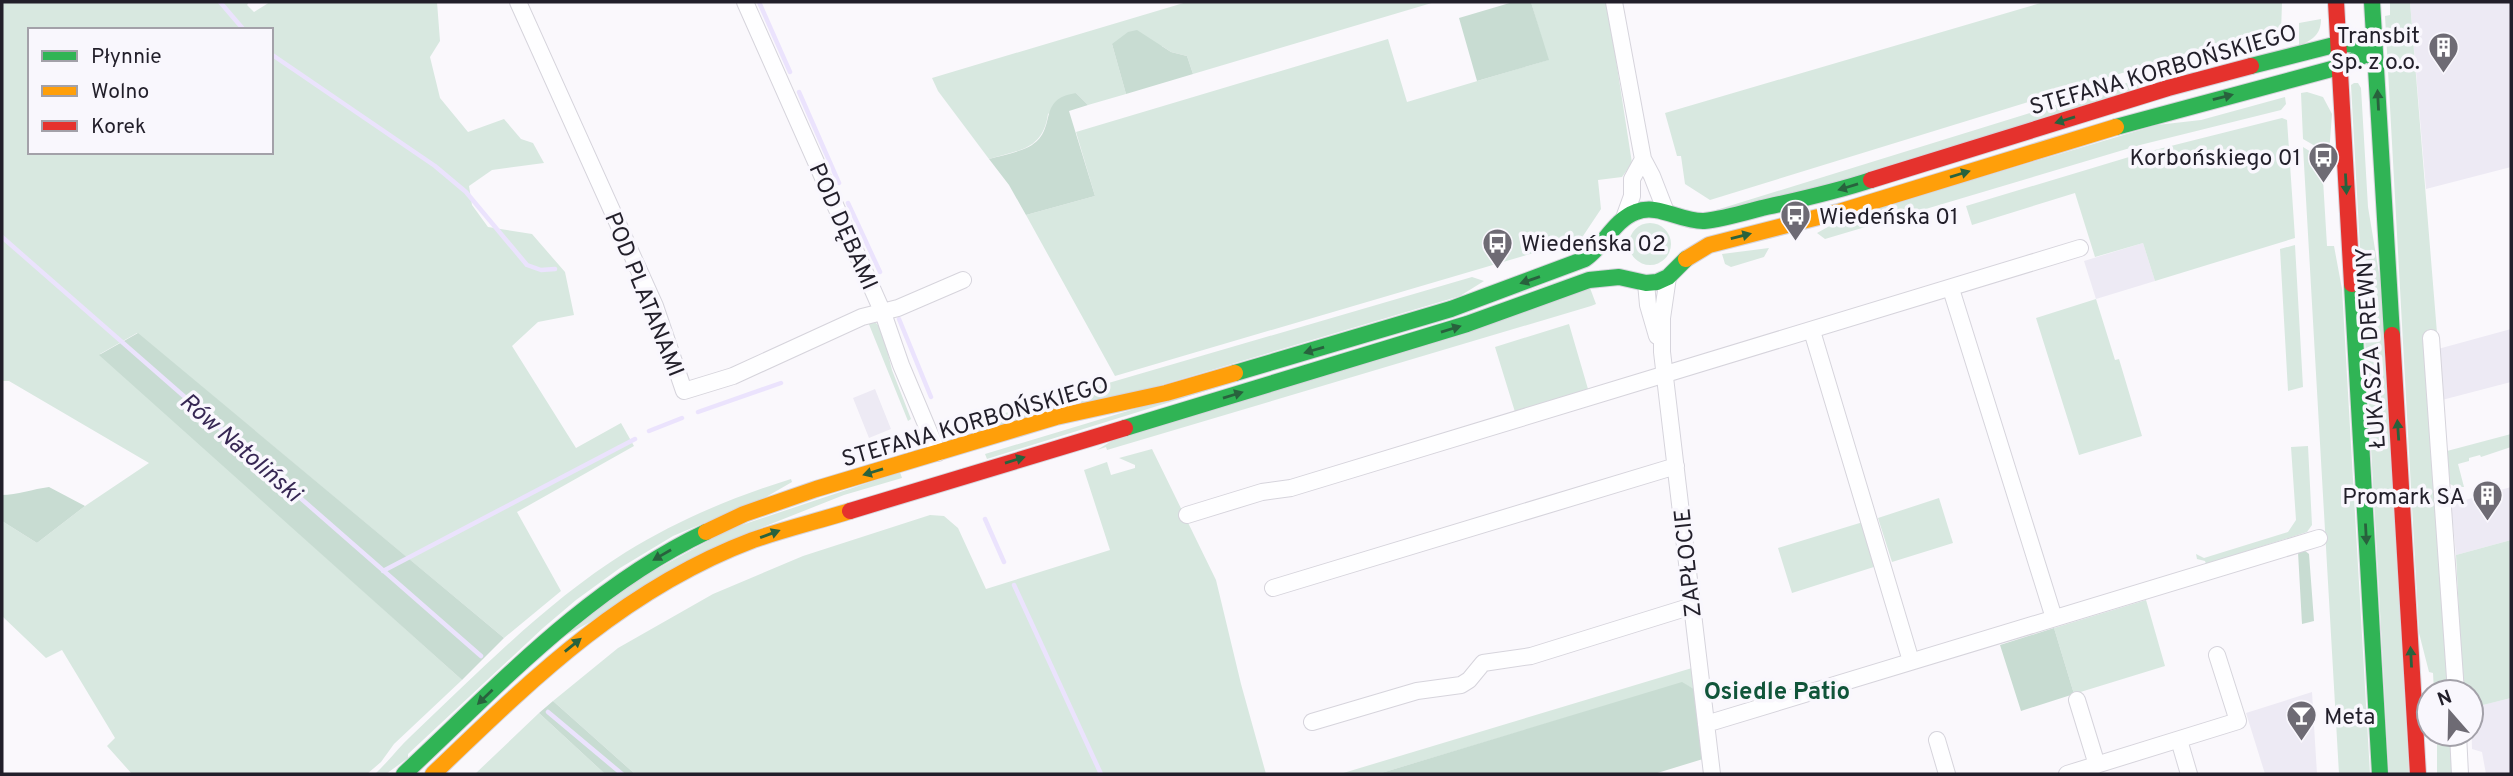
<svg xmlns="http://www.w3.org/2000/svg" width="2513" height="776" viewBox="0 0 2513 776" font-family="Overpass,sans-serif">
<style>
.built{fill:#edeaf4}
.green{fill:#d8e8e0;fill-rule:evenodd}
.forest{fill:#c8dcd2}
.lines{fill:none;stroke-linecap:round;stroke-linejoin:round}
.stream{stroke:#ebe3fd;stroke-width:4.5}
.street-casing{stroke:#d6d4dc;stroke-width:18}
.fast-casing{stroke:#d6d4dc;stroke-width:18}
.slow-casing{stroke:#d6d4dc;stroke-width:18}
.jam-casing{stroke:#d6d4dc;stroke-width:18}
.street{stroke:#fefeff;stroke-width:16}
.fast{stroke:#30b455;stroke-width:16}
.slow{stroke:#ff9f0a;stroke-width:16}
.jam{stroke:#e5322d;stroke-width:16}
.oneway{fill:#28623d}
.labels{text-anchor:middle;stroke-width:7;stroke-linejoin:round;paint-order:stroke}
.poi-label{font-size:23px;fill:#221f2a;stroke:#f9f7fd;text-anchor:end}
.street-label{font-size:23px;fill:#221f2a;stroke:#f9f7fd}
.water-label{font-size:24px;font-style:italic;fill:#372754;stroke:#f9f7fd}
.neighbourhood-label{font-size:24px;font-weight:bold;fill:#11553a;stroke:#f9f7fd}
</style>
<rect width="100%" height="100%" fill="#faf8fc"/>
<path class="built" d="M2410,2H2511V167L2426,189Z
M2143,243L2155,281L2096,299L2084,261Z
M2511,329V382L2442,400L2438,349Z
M875,389L891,429L869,438L853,398Z
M2511,487V540L2456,555L2451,504Z
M2312,692L2317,774H2265L2246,713Z
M2511,698V774H2486L2482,752L2472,749L2471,708Z"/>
<path class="green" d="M2,2H249L247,5L254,12L270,2H437L440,41L430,57L440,98L468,132L504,119L521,139L533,143L544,163L492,170L469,186L472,205L488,227L532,234L565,272L574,315L538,322L512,346L576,448L621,423L634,446L517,512L561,591L504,638L137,333L100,354L462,680L394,744L381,762L367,774H132L107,746L115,738L62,650L46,658L2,616V521L37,543L85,506L149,463L9,381H2ZM30,30H271V152H30Z
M1187,2H1435L1193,74L1187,56L1171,52L1162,46L1112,44L1126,94L1088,105L1076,93L1048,114C1043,150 1019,150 989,159L938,91L932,78Z
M1531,2H1607L1632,163L1622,177L1598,180L1601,209L1581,239L1115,376L1026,215L1095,196L1076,132L1388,39L1407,102L1548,60Z
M2044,2H2282L2281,33L2210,46L1710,200L1685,184L1681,156H1677L1665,113Z
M2390,2H2410L2437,333L2449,692H2434L2433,673L2429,672L2419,633L2385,16L2390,15Z
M2321,19C2321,35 2312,40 2299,46V23Z
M2159,73L2162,75L2141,87L1822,187L1713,211Z
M2354,83H2358L2361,88L2368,207L2380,279L2409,774H2389L2351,85Z
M2307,92L2323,97L2332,114L2329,154L2303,139L2301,93Z
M2285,97L2286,104L2281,110L2140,145L1825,239L1817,233L1844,218L2157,125L2201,120Z
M2282,118L2287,120L2295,238L2155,281L2143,243L2095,257L2075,193L1972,225L1966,206L2139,154Z
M2303,147L2316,155L2322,163L2327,246H2334L2342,289L2370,774H2339Z
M1629 244a21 21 0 1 1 42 0a21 21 0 1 1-42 0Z
M2295,245L2303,387L2288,391L2280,249Z
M1769,248L1764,257L1731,267L1725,264L1722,254Z
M1585,273L987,459L985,454Z
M1472,277L1484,281L1460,296L1158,386L978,431L976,425L978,421Z
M1590,288L1596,304L1591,306L1107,450L1106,447L1097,450L1118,437Z
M2096,299L2115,360L2119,359L2142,436L2079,455L2036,318Z
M868,322L876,323L882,329L892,370L911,419L908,421Z
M1569,324L1588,389L1515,412L1495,347Z
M2511,434V447L2481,457L2480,455L2469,458V461L2458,464L2464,487H2456L2450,484L2447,451Z
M2308,446L2312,525L2307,532L2206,564L2205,561L2197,559L2196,554L2204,558L2288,532L2296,520L2291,447Z
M1152,449L1216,580L1241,684L1266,774H635L553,701L618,648L713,594L803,556L930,515L944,516L958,528L986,589L1110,550L1084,470L1107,462L1111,475L1135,468V465L1119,458Z
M900,472L902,478L844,495L753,531L556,641L635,581L730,529Z
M791,479L792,482L766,497L673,536L620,568L576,600L543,628L408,754V758L386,774H375C388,762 398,748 411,736C479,672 546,602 626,552C678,520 733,497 791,479Z
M1939,498L1953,543L1892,562L1878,518Z
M1863,522L1877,566L1792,593L1778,548Z
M2511,540V698L2471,708V692H2463L2456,555Z
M2146,600L2165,666L2074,694L2054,628Z
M1692,668L1694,689L1682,683L1378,774H1340Z
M539,713L605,774H475Z
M2437,734H2452L2454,774H2437Z"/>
<path class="forest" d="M1513,2H1531L1549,60L1477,81L1459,18Z
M1137,30L1171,52L1187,56L1193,74L1126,94L1112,44L1128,32Z
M1076,93L1088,105L1069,111L1095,196L1026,215L1009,185L989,159C1002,155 1021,152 1032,145C1058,128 1036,99 1076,93Z
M138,333L504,638L462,680L99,355Z
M49,487L85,506L37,543L2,521V495C17,495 33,489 49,487Z
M2304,550L2309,554L2314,621L2302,624L2298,552Z
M2054,628L2074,694L2021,711L2000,645Z
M1682,682L1694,689L1703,759L1654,774H1378Z
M553,701L635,774H605L539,713Z"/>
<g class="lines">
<path class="stream" d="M220,2L244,30
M759,2L790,72
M271,54L435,166L466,192L527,265L541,270L555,269
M799,92L839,183
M848,203L880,272
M2,237L481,656
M899,319L931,397
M698,412L781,383
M649,431L682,418
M985,519L1004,562
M383,571L635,439
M1014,585L1101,774
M548,712L622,774"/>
<defs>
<path id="street" d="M518,2L655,306L684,391L733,376L862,317L898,308L963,280
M745,2L883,313L901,365L938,453
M1614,2L1643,159L1652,176L1666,212
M1624,218L1632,196V179L1643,159
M1668,277L1662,318V352L1712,774
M1646,283L1648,305L1657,336
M1951,289L2054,618
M1812,331L1911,661
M2431,338L2456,692
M1187,515L1262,492L1291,488L2080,248
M1273,588L1676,466
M2077,700L2097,765
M1312,722L1417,691L1461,685L1469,680L1483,663L1531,656L1692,606
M1706,724L2319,538
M2458,734L2460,774
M1937,740L1947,774
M2179,740L2189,774
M2067,774L2238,721L2217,655"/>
<path id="fast" d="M2372,2L2392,335
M2251,66L2338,44L2374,45
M2116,127L2339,67L2367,54L2374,45
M2352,284L2380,774
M1235,373L1451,309L1585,259C1604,246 1614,220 1636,212C1658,203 1681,222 1704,221C1723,219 1743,213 1762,208C1798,200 1835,192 1871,180
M1125,428L1467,324L1589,280L1619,277L1646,283L1657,282L1668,277L1686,259
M404,774C498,686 588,588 706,532"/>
<path id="slow" d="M1686,259L1709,245L1842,211L2116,127
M706,532L744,514L816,489L1056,417L1166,393L1235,373
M433,774C531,680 623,589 753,540C785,529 818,521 850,511"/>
<path id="jam" d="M2336,2L2352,284
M1871,180L2168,88L2251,66
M2392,335L2418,774
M850,511L1125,428"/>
</defs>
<use href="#street" class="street-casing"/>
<use href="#fast" class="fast-casing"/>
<use href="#slow" class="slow-casing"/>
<use href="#jam" class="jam-casing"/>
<use href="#street" class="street"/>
<use href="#fast" class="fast"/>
<use href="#slow" class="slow"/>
<use href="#jam" class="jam"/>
</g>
<defs><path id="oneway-solid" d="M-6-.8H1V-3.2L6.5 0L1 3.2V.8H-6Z" transform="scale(1.75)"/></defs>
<g class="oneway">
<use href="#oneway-solid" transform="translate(2223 97) rotate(-14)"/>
<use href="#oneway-solid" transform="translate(2378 100) rotate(-93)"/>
<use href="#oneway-solid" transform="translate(2065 120) rotate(163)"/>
<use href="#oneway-solid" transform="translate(1960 174) rotate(-17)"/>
<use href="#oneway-solid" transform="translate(2346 184) rotate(87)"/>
<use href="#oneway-solid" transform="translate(1848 187) rotate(163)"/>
<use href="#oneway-solid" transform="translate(1741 236) rotate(-14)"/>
<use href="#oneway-solid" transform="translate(1530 280) rotate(161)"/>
<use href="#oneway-solid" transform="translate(1451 329) rotate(-17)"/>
<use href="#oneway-solid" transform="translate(1314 350) rotate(164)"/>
<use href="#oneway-solid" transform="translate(1233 395) rotate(-17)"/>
<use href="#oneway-solid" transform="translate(2398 430) rotate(-94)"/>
<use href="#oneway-solid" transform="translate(1015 460) rotate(-17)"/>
<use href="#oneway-solid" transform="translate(873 472) rotate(163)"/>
<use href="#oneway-solid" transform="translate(770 534) rotate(-20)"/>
<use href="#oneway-solid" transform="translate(2366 534) rotate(87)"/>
<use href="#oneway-solid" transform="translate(662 555) rotate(150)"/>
<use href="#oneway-solid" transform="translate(573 645) rotate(-39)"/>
<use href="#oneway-solid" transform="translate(2411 657) rotate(-93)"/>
<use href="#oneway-solid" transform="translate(485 697) rotate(136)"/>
</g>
<defs>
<symbol id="building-pin" viewBox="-11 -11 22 30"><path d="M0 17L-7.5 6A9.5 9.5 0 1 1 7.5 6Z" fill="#6e6b74" stroke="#f9f7fd"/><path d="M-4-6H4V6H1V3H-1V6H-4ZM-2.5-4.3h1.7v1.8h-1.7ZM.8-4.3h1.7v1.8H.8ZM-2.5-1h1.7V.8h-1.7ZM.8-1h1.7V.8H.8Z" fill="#fff"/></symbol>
<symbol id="bus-pin" viewBox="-11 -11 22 30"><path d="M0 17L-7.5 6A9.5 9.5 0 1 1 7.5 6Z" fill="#6e6b74" stroke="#f9f7fd"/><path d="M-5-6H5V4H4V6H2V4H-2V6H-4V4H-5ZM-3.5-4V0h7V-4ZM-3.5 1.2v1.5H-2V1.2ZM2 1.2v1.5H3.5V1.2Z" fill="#fff"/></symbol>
<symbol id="bar-pin" viewBox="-11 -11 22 30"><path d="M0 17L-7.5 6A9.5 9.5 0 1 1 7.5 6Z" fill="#6e6b74" stroke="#f9f7fd"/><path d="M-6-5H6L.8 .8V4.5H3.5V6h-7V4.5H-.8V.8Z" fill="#fff"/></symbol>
</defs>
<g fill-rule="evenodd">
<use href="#building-pin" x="2426" y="30" width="35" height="47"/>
<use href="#bus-pin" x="2306" y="140" width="35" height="47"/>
<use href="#bus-pin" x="1778" y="198" width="35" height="47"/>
<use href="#bus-pin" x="1480" y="226" width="35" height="47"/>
<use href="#building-pin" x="2470" y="478" width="35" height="47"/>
<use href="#bar-pin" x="2284" y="698" width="35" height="47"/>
</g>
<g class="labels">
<g class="poi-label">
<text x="2420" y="43">Transbit<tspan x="2420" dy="26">Sp. z o.o.</tspan></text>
<text x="2301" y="165">Korbońskiego 01</text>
<text x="1819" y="224" text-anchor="start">Wiedeńska 01</text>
<text x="1521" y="251" text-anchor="start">Wiedeńska 02</text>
<text x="2465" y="504">Promark SA</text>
<text x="2324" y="724" text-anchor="start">Meta</text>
</g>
<g class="street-label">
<text transform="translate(2163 69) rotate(-16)" y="8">STEFANA KORBOŃSKIEGO</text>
<text transform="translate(844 226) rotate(66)" y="8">POD DĘBAMI</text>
<text transform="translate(645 294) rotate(68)" y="8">POD PLATANAMI</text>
<text transform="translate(2370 348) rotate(-94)" y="8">ŁUKASZA DREWNY</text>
<text transform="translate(975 421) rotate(-16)" y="8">STEFANA KORBOŃSKIEGO</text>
<text transform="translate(1687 563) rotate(-96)" y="8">ZAPŁOCIE</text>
</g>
<g class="water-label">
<text transform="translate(241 447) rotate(41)" y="8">Rów Natoliński</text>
</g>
<g class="neighbourhood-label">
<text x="1777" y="699">Osiedle Patio</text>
</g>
</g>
<rect width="2513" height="776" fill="none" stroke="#221f2a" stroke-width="7"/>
<rect x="28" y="28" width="245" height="126" fill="#f9f7fd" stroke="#a3a1a9" stroke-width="2"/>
<rect x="42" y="51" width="35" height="10" fill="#30b455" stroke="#a3a1a9" stroke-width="2"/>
<text x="91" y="63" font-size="21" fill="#221f2a">Płynnie</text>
<rect x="42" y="86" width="35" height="10" fill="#ff9f0a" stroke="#a3a1a9" stroke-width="2"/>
<text x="91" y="98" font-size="21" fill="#221f2a">Wolno</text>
<rect x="42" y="121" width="35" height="10" fill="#e5322d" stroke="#a3a1a9" stroke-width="2"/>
<text x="91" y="133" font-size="21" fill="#221f2a">Korek</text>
<g transform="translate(2450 713) rotate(340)"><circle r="33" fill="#f9f7fd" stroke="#a3a1a9" stroke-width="2"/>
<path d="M0-5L12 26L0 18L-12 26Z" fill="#6e6b74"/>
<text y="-10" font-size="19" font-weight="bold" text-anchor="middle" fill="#221f2a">N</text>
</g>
</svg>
